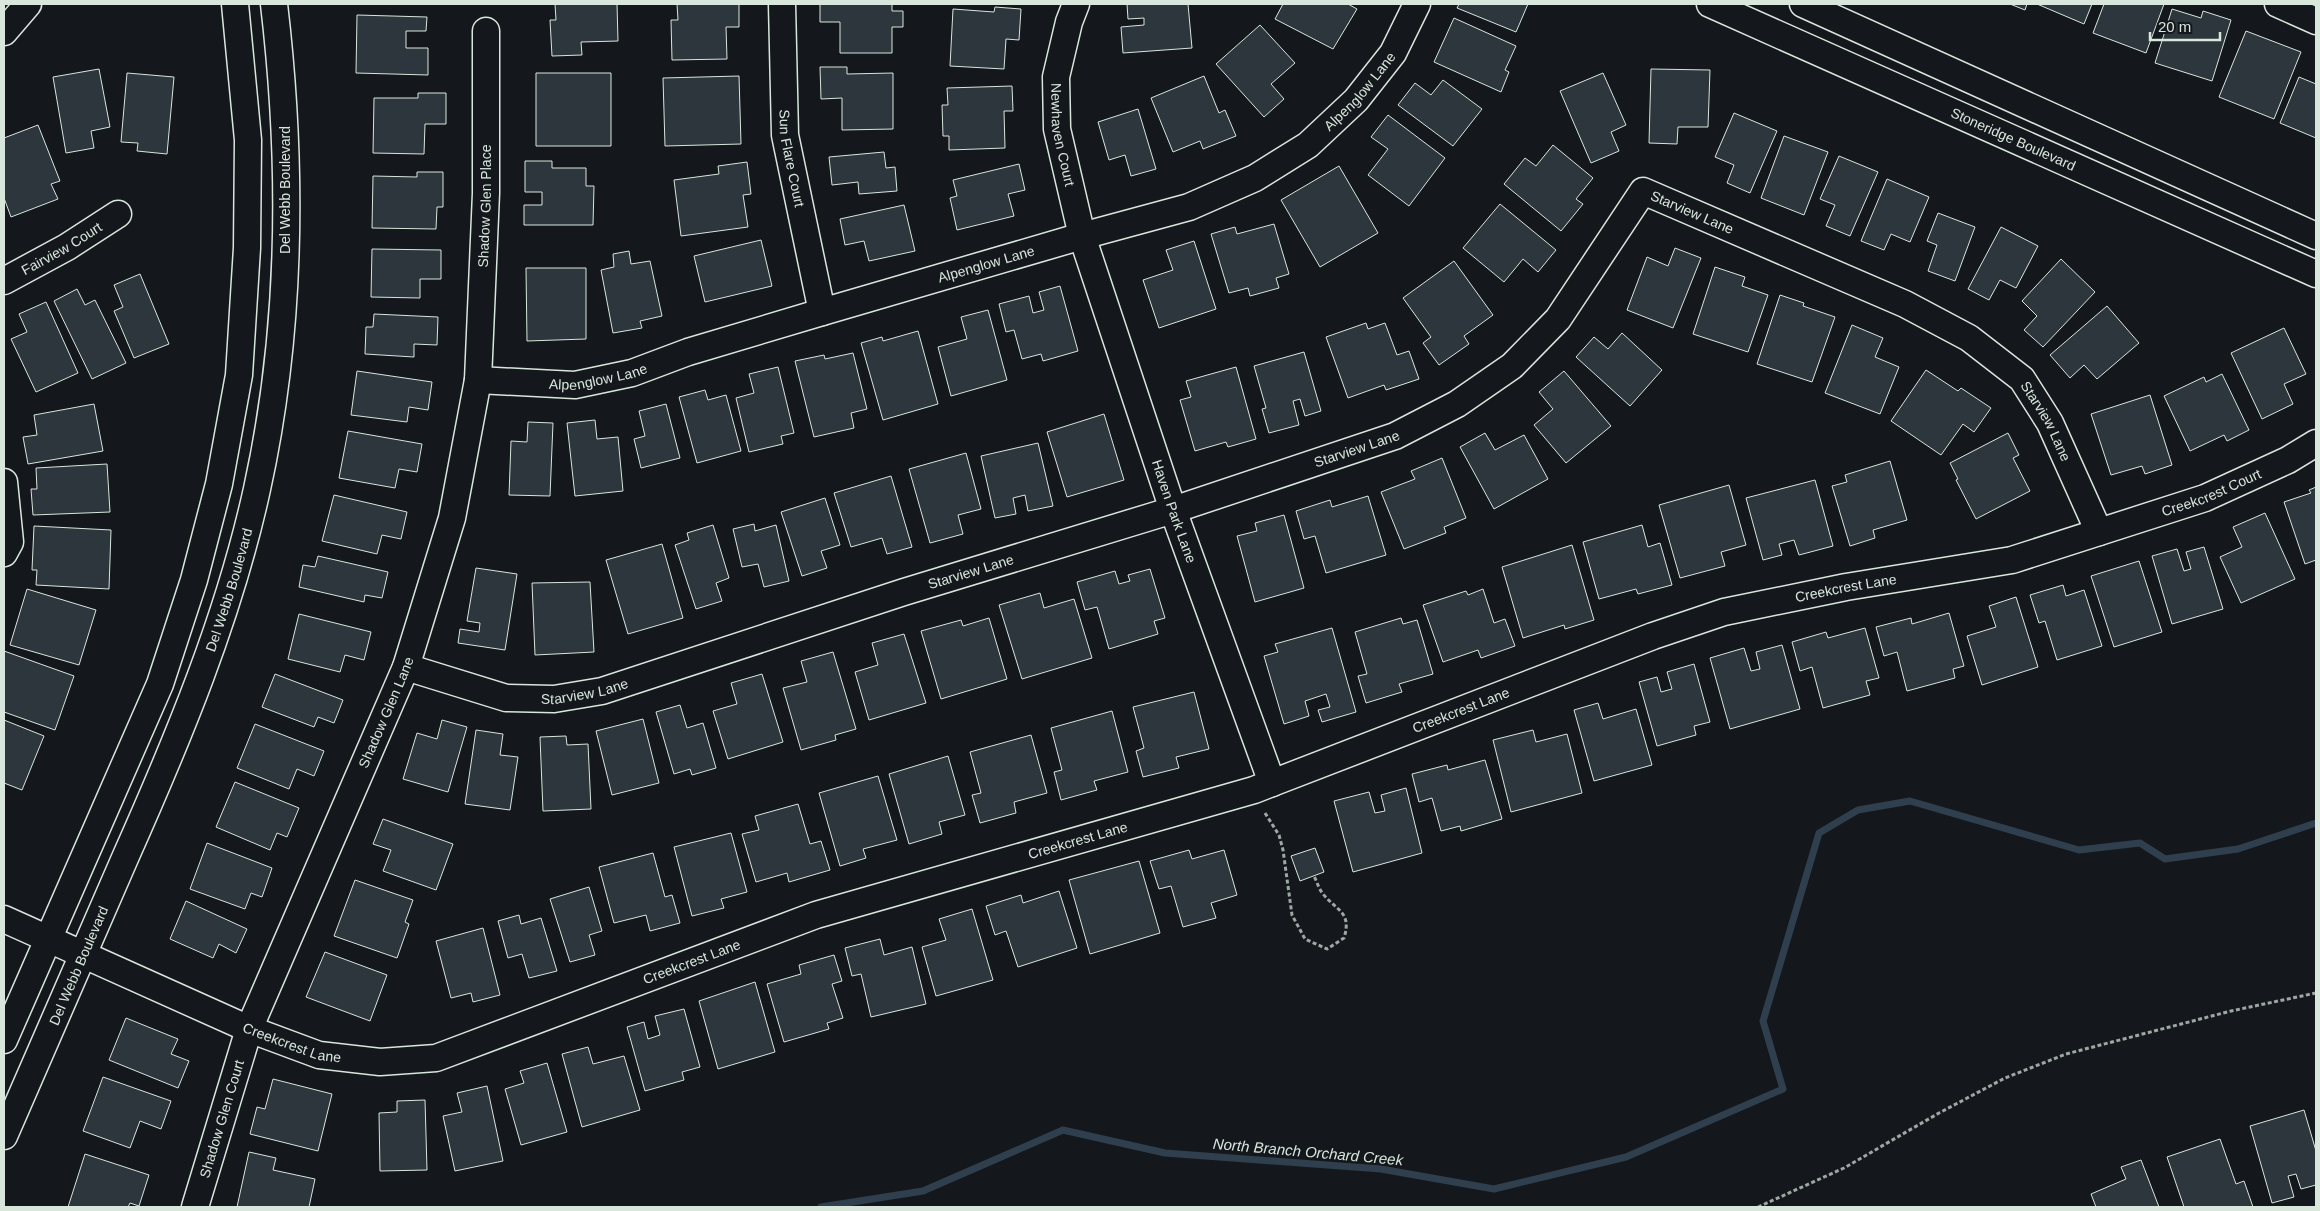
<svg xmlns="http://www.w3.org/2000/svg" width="2320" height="1211" viewBox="0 0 2320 1211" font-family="Helvetica,sans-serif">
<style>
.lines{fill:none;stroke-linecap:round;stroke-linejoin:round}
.stream{stroke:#2f3f4d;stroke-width:7}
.building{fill:#2c363c;stroke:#d8e6dc}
.minor-casing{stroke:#d8e6dc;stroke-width:29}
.path{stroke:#9da8a2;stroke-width:3;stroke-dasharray:4 2.5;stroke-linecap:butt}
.minor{stroke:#14181c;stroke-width:26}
.labels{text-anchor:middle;stroke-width:4;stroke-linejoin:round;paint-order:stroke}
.street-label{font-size:14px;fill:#d8e6dc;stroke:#14181c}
.water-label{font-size:15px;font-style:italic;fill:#d8e6dc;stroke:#14181c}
</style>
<rect width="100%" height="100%" fill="#14181c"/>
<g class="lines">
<path class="stream" d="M821,1207L923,1191L1063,1130L1165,1153L1381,1169L1494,1189L1626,1157L1783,1089L1763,1021L1819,833L1858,810L1910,801L2079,850L2140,843L2165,859L2238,849L2316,823"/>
</g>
<path class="building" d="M555,4H617L618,41L581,42L582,55L552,56L550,20H556Z
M677,4H739V27H726L727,59L672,60L671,20H678Z
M820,4H892V11H903V27H892V53H840V22H820Z
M1127,4H1188L1192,48L1123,53L1121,27L1144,25V18L1128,19Z
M1283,4H1348L1357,9L1333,49L1275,19Z
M1459,4H1528L1516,32L1457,8Z
M2010,4H2027L2025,10Z
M2037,4H2092L2084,24Z
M2104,4H2164L2146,53L2093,33Z
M995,7L1021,9L1019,40L1006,39L1004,69L950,66L953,9L994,12Z
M2172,9L2201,18L2203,11L2231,20L2212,81L2155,63Z
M357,15L427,17L426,31H406V48H428V75L356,73Z
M1454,18L1516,46L1505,70L1509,72L1501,92L1434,62Z
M1260,25L1295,63L1271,84L1284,99L1264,117L1216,64Z
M2246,31L2301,52L2274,119L2219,97Z
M820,67H847V74L893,73V129L842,130V98L821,99Z
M99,69L110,127L91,131L94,148L66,153L53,77Z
M1651,69L1710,70L1708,127H1678L1677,144L1649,143Z
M127,73L174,77L167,154L137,151L138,143L121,142Z
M536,73H611V146H536Z
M1603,73L1626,125L1611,132L1619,151L1591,163L1560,91Z
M739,76L741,144L665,146L663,78Z
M1204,76L1219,113L1225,110L1236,136L1203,149L1200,141L1173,152L1151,98Z
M2299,77L2316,84V138L2280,123Z
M1443,80L1482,109L1453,146L1398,105L1415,83L1431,95Z
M1012,86L1013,111H1004L1005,148L949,150V136H943L942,105H948L947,88Z
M418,93H446V124H425L424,154L373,153L374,98H418Z
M1138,109L1156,169L1131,176L1125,155L1109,160L1098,122Z
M1734,113L1777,131L1750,193L1727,183L1734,165L1715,157Z
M1388,115L1445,158L1409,206L1368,175L1388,149L1371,137Z
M38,125L60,181L51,184L58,199L11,217L4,198V138Z
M1784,136L1828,152L1804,215L1761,198Z
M1553,145L1593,178L1576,199L1583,204L1561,231L1504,184L1525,158L1536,166Z
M884,152L886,168L895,167L897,191L859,194L858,182L832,185L829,157Z
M1839,156L1878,172L1850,236L1826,226L1835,205L1820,199Z
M525,161H552V168H586V186H594L593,225H524V205H542V192H525Z
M747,162L751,194L743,195L748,227L681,236L674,180L719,174L718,166Z
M1019,164L1025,190L1008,194L1014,216L957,230L950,198L957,196L953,180Z
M1339,166L1378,233L1320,267L1281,200Z
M417,172H443V207H437L436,229L372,228L373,176L417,177Z
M1887,179L1929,197L1910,242L1891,234L1884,250L1861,241Z
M1500,204L1556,250L1538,272L1523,259L1504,282L1463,248Z
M904,205L915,251L869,261L864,241L845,245L840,219Z
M1938,213L1975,227L1955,281L1928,271L1937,245L1927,241Z
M1274,224L1289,274L1276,278L1279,288L1250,296L1248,288L1229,293L1211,234L1235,227L1237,234Z
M2001,227L2038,246L2016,288L2000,280L1989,300L1968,289Z
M761,240L772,286L705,302L694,256Z
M1194,241L1216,309L1159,328L1143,280L1173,270L1166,250Z
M1675,248L1701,258L1673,328L1627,310L1647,257L1668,266Z
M372,249L441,250V279H420V298L371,297Z
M629,251L631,264L650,261L662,316L640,321L642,328L613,333L601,270L614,267L613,254Z
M2061,259L2095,292L2043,347L2024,330L2037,316L2022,301Z
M1454,261L1493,315L1464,336L1469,344L1439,365L1423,343L1431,337L1403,298Z
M1715,267L1745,277L1742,286L1768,295L1748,352L1693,334Z
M526,268H586V339L527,341Z
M140,274L169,344L134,358L114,311L123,307L114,285Z
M1060,286L1078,351L1043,361L1041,354L1022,359L1014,330L1006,332L999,304L1029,296L1033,313L1044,310L1039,292Z
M77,289L85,305L95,300L126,363L92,379L54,301Z
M1780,295L1804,303L1803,306L1835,317L1812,382L1757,364Z
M46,302L78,373L36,392L11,339L27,332L19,314Z
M2107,306L2139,343L2097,379L2084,365L2070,378L2050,355Z
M988,310L1007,380L951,396L938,347L967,339L961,317Z
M374,314L438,317L437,345L414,344V357L365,354L366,327H373Z
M1366,323L1368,329L1385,323L1397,355L1409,351L1419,379L1386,390L1384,385L1348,398L1326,337Z
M1852,325L1883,338L1875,357L1899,367L1880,414L1825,393Z
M2284,328L2306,374L2284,384L2293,404L2262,419L2231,353Z
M918,331L938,404L883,420L861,343L882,337L883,341Z
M1622,333L1662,370L1630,406L1576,357L1594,337L1608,349Z
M1304,352L1321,411L1305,416L1300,399L1293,401L1299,425L1269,433L1262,409L1266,408L1254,366Z
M853,353L867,409L851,413L854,428L814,437L795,361L824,355L825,359Z
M778,367L794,433L781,436L783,444L749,452L736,398L754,393L749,374Z
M1236,367L1256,439L1228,447L1226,442L1195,451L1180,400L1191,397L1186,381Z
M1926,370L1958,391L1961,388L1991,408L1974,432L1963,424L1941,455L1891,421Z
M357,371L432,382L428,410L409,407L407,422L351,415Z
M1564,371L1611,426L1566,463L1534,425L1553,409L1539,392Z
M2222,374L2249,430L2227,441L2224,435L2190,451L2164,396L2204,377L2206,382Z
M705,390L708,400L726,395L741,451L697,463L679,397Z
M2150,395L2172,465L2145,474L2142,466L2111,475L2091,414Z
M94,404L103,451L28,464L23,437L37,435L34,415Z
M666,404L680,458L641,468L634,439L645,436L639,411Z
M1104,414L1124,480L1067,497L1047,432Z
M595,420L597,439L618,437L623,491L575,496L567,423Z
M528,422L553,423L550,496L509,495L511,441L527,442Z
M348,431L422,444L417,472L399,469L395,488L339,478Z
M1485,433L1495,450L1524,435L1548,479L1494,509L1460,447Z
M2008,433L2019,455L2013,458L2030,491L1976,519L1956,480L1958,479L1950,463Z
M1038,443L1053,506L1028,511L1025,495L1013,498L1016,514L995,518L981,456Z
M966,453L981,509L958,515L963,534L930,543L909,469Z
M1442,458L1466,518L1444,527L1446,533L1404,549L1381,492L1415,479L1411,471Z
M1890,461L1907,520L1873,530L1875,538L1850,546L1832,486L1847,482L1845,475Z
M107,464L110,512L33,515L31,489H37L36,468Z
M891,476L912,547L887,554L882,538L851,547L834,493Z
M1815,480L1833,546L1799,555L1794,540L1779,544L1782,555L1763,560L1746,498Z
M1729,485L1746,545L1721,552L1725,566L1680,578L1659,505Z
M2316,487V560L2305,564L2284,502L2311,493L2309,490Z
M334,495L407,512L401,539L382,535L377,554L322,541Z
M1368,496L1386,555L1326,573L1315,536L1304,539L1296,511L1330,500L1332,507Z
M825,498L840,545L821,551L827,568L802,576L781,512Z
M2265,513L2295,579L2241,603L2220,557L2242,547L2233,527Z
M1284,515L1304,588L1255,602L1237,536L1257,531L1255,523Z
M754,524L755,531L776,525L789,581L764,587L758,564L742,567L733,529Z
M713,525L729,578L716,583L722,601L696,609L675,545L689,540L687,533Z
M1642,525L1648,547L1660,543L1672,585L1638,594L1636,589L1599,599L1583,542Z
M34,526L111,530L109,589L36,585L37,570H32Z
M662,544L683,618L628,634L606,560Z
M1572,545L1594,620L1565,629L1564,625L1523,638L1502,567Z
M2204,547L2223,609L2172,624L2152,556L2177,549L2184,571L2191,569L2186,552Z
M318,556L388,572L382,598L365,595L364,602L299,587L303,565L315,567Z
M2139,561L2162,632L2114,647L2091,576Z
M476,568L517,574L505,650L458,643L460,629L479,632L480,623L467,621Z
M1150,569L1165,618L1154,621L1158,634L1109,649L1097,607L1085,610L1077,582L1115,571L1119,584L1130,581L1128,575Z
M590,582L594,652L535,655L532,583Z
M2063,585L2066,596L2084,590L2102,646L2057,660L2045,621L2039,623L2030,595Z
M27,589L96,610L79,665L10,645Z
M1483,589L1494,623L1505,619L1515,646L1481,658L1478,650L1443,662L1423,605L1466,591L1468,595Z
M1040,593L1044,608L1074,599L1092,658L1022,679L999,605Z
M2016,597L2038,667L1982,685L1967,636L1996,627L1989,606Z
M1949,613L1964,666L1953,669L1955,678L1907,691L1897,652L1884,656L1876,627L1911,618L1912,624Z
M299,614L371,632L364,660L345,655L340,672L288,659Z
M989,618L1007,679L941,699L921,631L961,620L963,626Z
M1401,618L1403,624L1417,620L1433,674L1399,684L1402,692L1366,703L1358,676L1367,674L1355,632Z
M1332,628L1356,712L1322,722L1318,710L1330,707L1326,694L1305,701L1309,716L1284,724L1264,656L1278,652L1275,644Z
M1865,628L1879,678L1866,681L1870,695L1823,708L1812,667L1800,671L1792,642L1826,632L1828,638Z
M904,634L926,703L869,720L855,672L878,665L872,643Z
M1782,645L1800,709L1730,729L1710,658L1744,648L1751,671L1760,669L1756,652Z
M4,651L74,676L55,730L4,712Z
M833,652L856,729L835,735L836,740L801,750L783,688L807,682L801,661Z
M1694,664L1710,722L1694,726L1696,735L1657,746L1639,682L1657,677L1661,692L1672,689L1667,672Z
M275,674L343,700L334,723L318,717L314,727L262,707Z
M762,674L783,742L728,759L713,711L737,704L731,683Z
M1194,692L1209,749L1176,757L1179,768L1143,777L1136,751L1144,748L1133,707Z
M1598,703L1603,719L1636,709L1652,765L1594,781L1574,710Z
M680,705L687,728L703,723L716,768L692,775L690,769L674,774L656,712Z
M1112,711L1128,772L1094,781L1097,790L1061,800L1054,772L1062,770L1051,728Z
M643,719L659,783L612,795L596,731Z
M4,720L44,736L22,790L4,783Z
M442,720L467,727L448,792L403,779L417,733L437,739Z
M255,724L324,751L314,776L297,769L289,789L237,768Z
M476,730L503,734L500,755L518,757L510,810L465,804Z
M1533,730L1536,742L1567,734L1582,793L1511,812L1493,740Z
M1031,735L1047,793L1014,802L1016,813L980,823L972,795L981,793L970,752Z
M566,736L567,745L588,744L591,809L543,811L540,737Z
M948,756L965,815L939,822L942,834L909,844L889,774Z
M1485,760L1502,819L1461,831L1460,826L1441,831L1432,798L1419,802L1412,774L1447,765L1448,770Z
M878,776L897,840L863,849L866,858L840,866L819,793Z
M235,782L299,808L287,837L277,833L270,850L216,827Z
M1406,788L1422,853L1353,872L1334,801L1369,792L1375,813L1385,811L1381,795Z
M798,804L810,844L821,841L830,870L789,882L787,873L756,882L742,834L759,830L755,816Z
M383,819L453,844L436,890L383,871L391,850L373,844Z
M731,833L747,892L721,899L724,908L692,916L674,847Z
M207,843L272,868L262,897L251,893L245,909L190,889Z
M1315,848L1324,872L1300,881L1291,856Z
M1189,850L1192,859L1224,850L1237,895L1211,903L1216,918L1183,927L1171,886L1159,889L1150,861Z
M653,853L665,897L672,895L680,923L650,931L646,915L614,923L599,867Z
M1139,861L1160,933L1090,954L1069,880Z
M355,880L413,900L405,922L409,924L397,958L334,936Z
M589,887L602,931L589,935L595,955L570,962L550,899Z
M1059,891L1077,948L1018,967L1006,931L995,935L986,906L1021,895L1023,903Z
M186,901L247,929L236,953L219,944L213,958L170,939Z
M972,909L993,980L936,996L922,947L946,940L939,919Z
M519,915L521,924L541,918L557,971L529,978L522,954L508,958L498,921Z
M483,928L500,995L473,1002L471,993L451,998L436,941Z
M880,939L884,955L912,947L926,1004L871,1017L861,974L852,976L845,948Z
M325,952L387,975L370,1021L306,997Z
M834,955L842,981L832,984L843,1018L827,1023L829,1029L784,1042L767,984L801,974L799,965Z
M755,982L775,1052L718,1069L699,1001Z
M684,1009L700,1067L682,1072L684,1080L645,1091L627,1027L644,1022L648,1039L660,1035L655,1016Z
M126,1018L178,1039L171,1054L189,1061L178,1088L109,1060Z
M588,1047L593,1064L624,1056L640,1110L582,1127L562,1054Z
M547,1063L567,1132L521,1145L505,1089L524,1083L520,1071Z
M103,1077L171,1101L161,1129L140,1121L130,1148L83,1131Z
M273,1079L332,1094L318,1151L250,1134L257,1107L265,1109Z
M487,1086L503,1161L455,1171L443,1116L462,1112L457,1093Z
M425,1100L427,1170L380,1171L379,1113L397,1112V1101Z
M2304,1110L2316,1151V1185L2301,1189L2296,1174L2288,1176L2294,1197L2272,1203L2250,1126Z
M2220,1139L2236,1184L2244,1181L2253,1207H2184L2167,1157Z
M249,1152L276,1158L273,1170L315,1179L309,1207H237Z
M85,1154L149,1175L139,1206L130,1203L128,1207H68Z
M2141,1160L2159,1207H2096L2091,1194L2126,1179L2121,1167Z"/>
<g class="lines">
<defs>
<g id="minor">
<path id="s1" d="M782,4L785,135L822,312"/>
<path id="s2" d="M1076,4L1069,22L1056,77L1057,129L1082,236L1173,510L1272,783"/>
<path id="s3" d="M1710,4L2316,274"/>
<path d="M1803,4L2316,236"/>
<path d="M2278,4L2316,21"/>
<path d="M4,32L28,4"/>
<path id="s4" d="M4,281L67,247L118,214"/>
<path id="s5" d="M478,380L575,385L632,373L688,352L822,312L1082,236L1189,207L1255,178L1308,145L1356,100L1393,53L1417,4"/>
<path d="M4,482L10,542L4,553"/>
<path id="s6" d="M406,667L506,698L554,699L602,691L904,592L1173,510L1395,436L1457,404L1512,366L1558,319L1643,191L1905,304L1969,338L2022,379L2050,423L2099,532"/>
<path id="s7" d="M4,919L249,1029L319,1055L380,1062L436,1058L816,915L1254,790L1653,636L1724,612L1846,587L2012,560L2205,498L2288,460L2316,443"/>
<path d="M4,1040L160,684L194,580L219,484L239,375L247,248L248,140L235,4"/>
<path id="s8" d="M4,1136C45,1044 85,951 125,858C178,739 229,617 257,489C292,330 293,165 274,4"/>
<path id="s9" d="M195,1207L249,1029L406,667L452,518L478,380L486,193V31"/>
</g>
</defs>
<use href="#minor" class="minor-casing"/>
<path class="path" d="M1265,813L1279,835L1283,850L1292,915L1305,939L1327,949L1344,938C1352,912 1337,911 1323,894C1319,889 1317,882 1314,876
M1758,1207L1844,1168L1939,1113L2005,1078L2066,1054L2231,1011L2316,993"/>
<use href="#minor" class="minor"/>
</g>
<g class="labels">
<g class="street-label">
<text dy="5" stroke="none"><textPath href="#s5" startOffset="946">Alpenglow Lane</textPath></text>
<text dy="5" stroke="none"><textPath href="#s2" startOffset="134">Newhaven Court</textPath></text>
<text dy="5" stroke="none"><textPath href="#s3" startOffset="332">Stoneridge Boulevard</textPath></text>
<text dy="5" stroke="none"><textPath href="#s1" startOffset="155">Sun Flare Court</textPath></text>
<text transform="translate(285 190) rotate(-90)" y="5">Del Webb Boulevard</text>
<text dy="5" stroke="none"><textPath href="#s9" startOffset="1051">Shadow Glen Place</textPath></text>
<text dy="5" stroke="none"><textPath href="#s6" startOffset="1444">Starview Lane</textPath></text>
<text dy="5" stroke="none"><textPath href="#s4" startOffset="66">Fairview Court</textPath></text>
<text dy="5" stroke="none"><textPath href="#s5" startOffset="526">Alpenglow Lane</textPath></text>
<text dy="5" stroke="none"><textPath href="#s5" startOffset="121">Alpenglow Lane</textPath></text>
<text dy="5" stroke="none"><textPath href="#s6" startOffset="1864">Starview Lane</textPath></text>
<text dy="5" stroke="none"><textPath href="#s6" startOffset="994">Starview Lane</textPath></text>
<text dy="5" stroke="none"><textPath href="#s7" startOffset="2328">Creekcrest Court</textPath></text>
<text dy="5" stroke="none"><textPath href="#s2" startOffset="528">Haven Park Lane</textPath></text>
<text dy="5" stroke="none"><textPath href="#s6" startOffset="589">Starview Lane</textPath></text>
<text dy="5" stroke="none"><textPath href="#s8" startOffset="591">Del Webb Boulevard</textPath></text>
<text dy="5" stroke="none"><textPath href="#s7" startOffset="1949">Creekcrest Lane</textPath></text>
<text dy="5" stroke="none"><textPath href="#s6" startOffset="184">Starview Lane</textPath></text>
<text dy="5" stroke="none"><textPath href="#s7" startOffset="1544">Creekcrest Lane</textPath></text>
<text dy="5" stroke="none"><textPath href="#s9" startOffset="531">Shadow Glen Lane</textPath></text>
<text dy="5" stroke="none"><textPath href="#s7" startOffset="1139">Creekcrest Lane</textPath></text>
<text dy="5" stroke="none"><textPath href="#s7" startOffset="734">Creekcrest Lane</textPath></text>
<text dy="5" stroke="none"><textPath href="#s8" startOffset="186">Del Webb Boulevard</textPath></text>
<text dy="5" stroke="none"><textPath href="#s7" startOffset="314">Creekcrest Lane</textPath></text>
<text dy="5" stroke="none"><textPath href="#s9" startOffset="92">Shadow Glen Court</textPath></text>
</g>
<g class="water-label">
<text transform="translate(1308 1152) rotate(5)" y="5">North Branch Orchard Creek</text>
</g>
</g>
<rect width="2320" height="1211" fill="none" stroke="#d8e6dc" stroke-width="10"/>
<path d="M2150 32v8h70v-8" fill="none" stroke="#d8e6dc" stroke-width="2.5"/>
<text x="2158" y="32" font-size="15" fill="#d8e6dc" stroke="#14181c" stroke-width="4" paint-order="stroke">20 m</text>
</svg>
